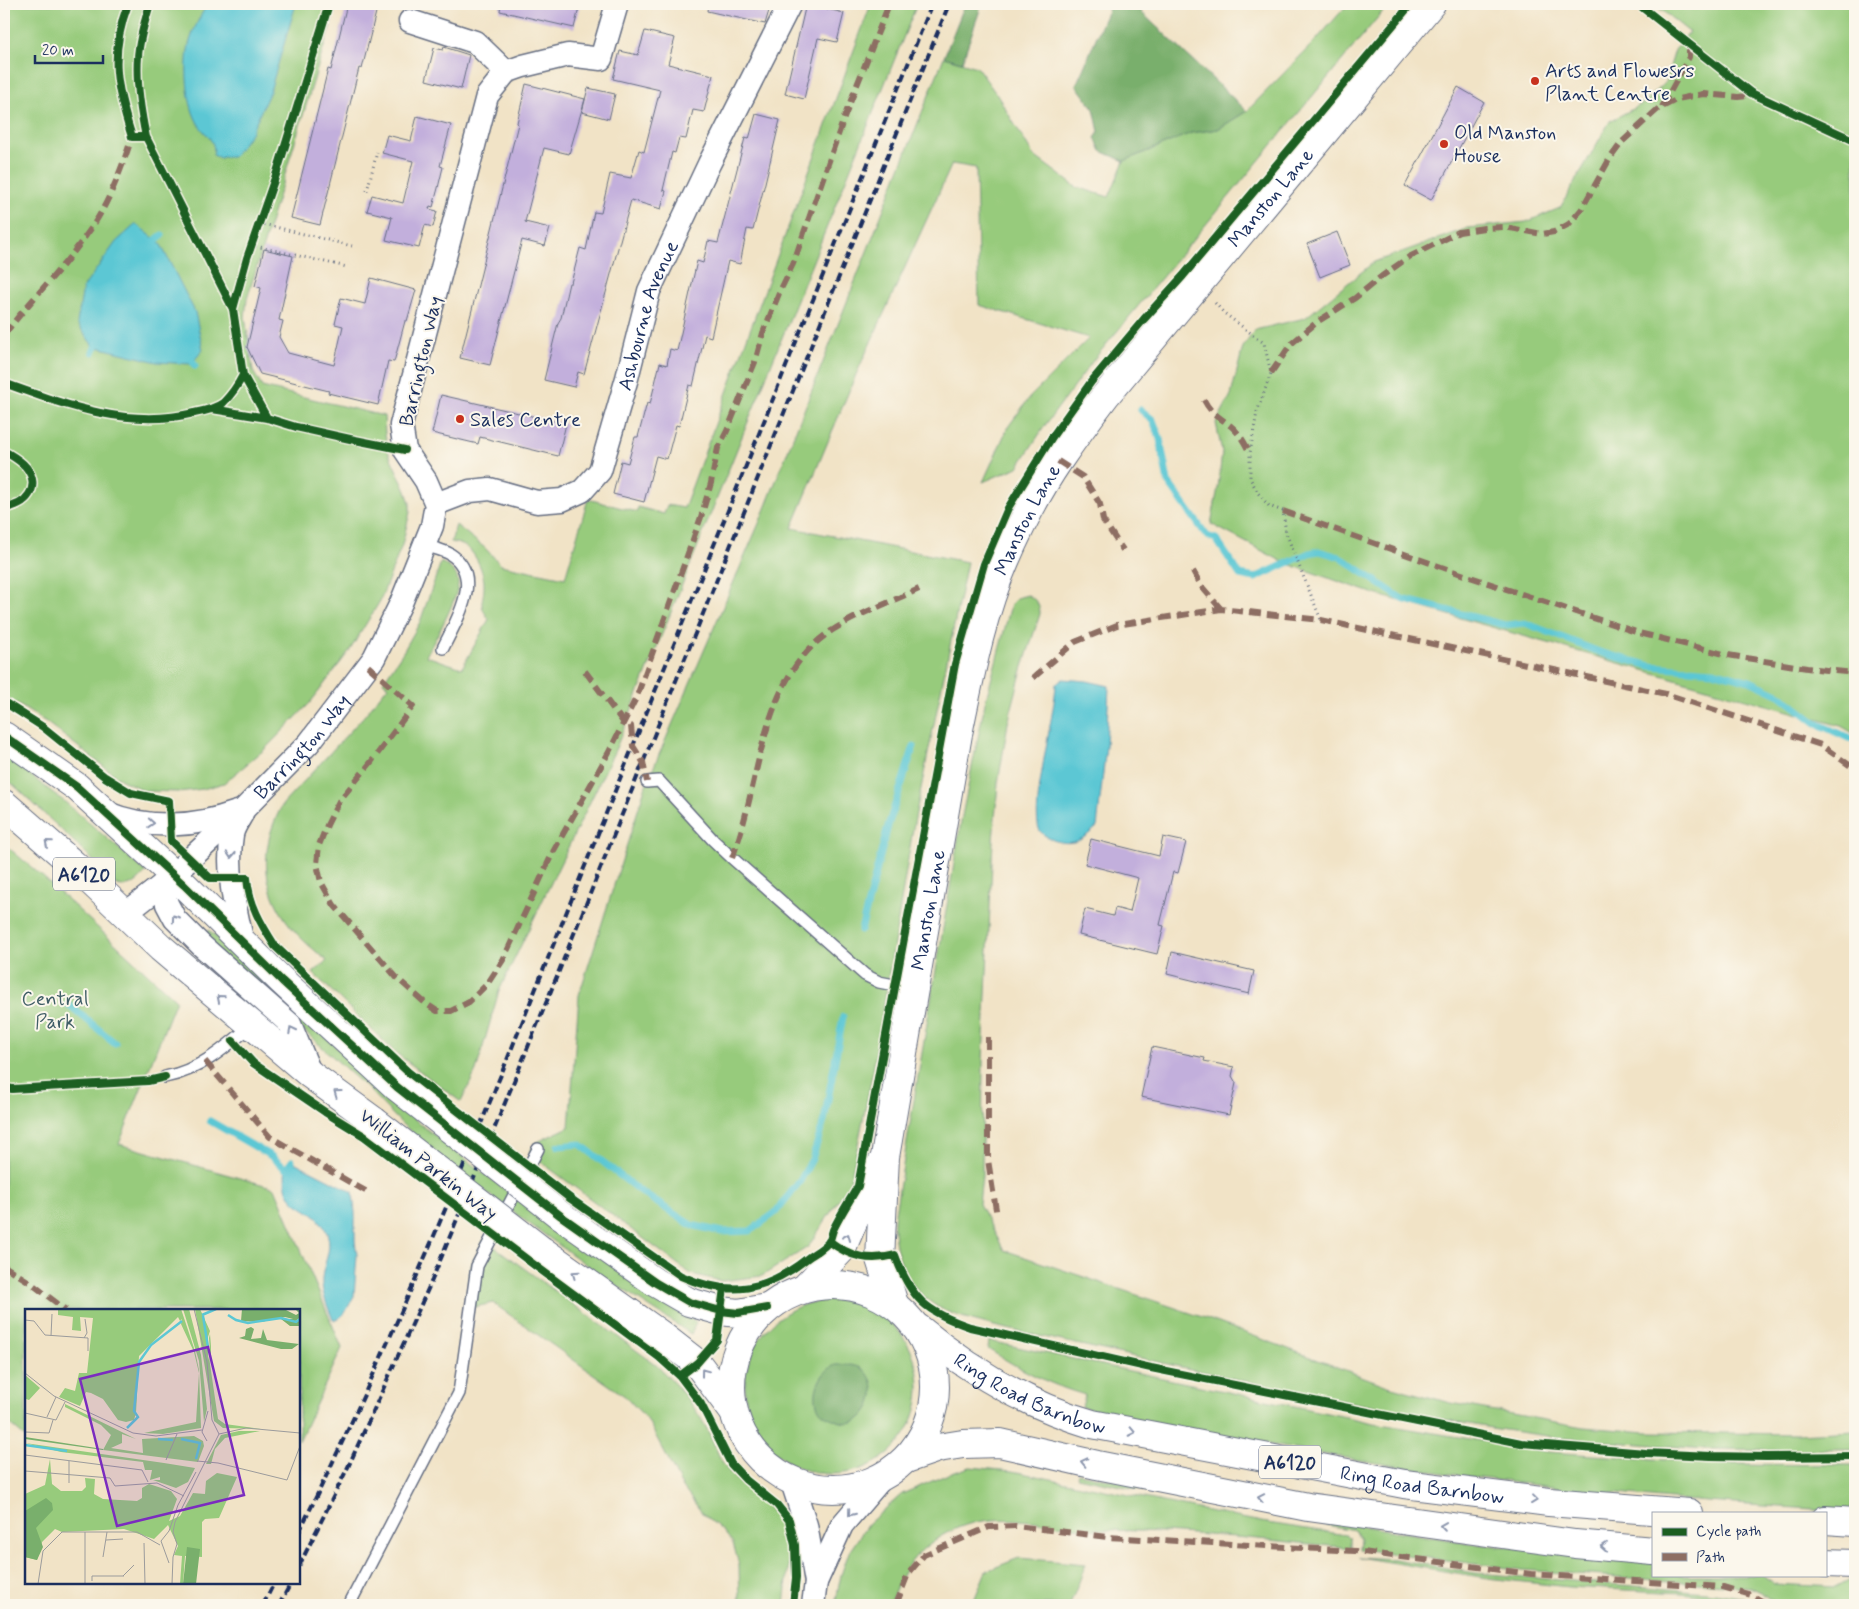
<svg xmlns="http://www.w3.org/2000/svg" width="1859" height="1609" viewBox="0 0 1859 1609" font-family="Mynerve,sans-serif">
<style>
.green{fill:#97cb7c;stroke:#597d6d}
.forest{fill:#79af6c;stroke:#4a6f65}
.water{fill:#5bc7d4;stroke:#3b7b99}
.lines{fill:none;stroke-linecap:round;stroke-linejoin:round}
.stream{stroke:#5bc7d4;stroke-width:7}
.building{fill:#c2afdc}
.lane-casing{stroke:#666e82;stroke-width:14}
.street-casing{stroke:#666e82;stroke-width:25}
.secondary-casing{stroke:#666e82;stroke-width:30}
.highway-casing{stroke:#666e82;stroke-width:30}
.path{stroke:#666e82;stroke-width:3;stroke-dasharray:1 4;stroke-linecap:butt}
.lane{stroke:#fff;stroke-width:11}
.street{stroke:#fff;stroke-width:22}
.secondary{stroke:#fff;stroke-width:28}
.highway{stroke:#fff;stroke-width:28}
.rail{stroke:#1b2f5e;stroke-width:4;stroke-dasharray:8 4;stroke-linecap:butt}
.highway-bridge-casing{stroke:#666e82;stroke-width:30;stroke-linecap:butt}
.highway-bridge{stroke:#fff;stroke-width:28}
.quiet{stroke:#8d6e63;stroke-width:6;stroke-dasharray:12 6;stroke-linecap:butt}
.cycleway-casing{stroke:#fbf7ec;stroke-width:11}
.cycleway{stroke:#1b5e20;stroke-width:8}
.oneway{stroke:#8d97ae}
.poi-dot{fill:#c8321e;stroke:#fbf7ec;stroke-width:2}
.labels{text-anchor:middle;stroke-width:4;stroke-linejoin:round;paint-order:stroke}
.shield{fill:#fbf7ec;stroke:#5e6b89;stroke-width:1}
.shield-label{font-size:19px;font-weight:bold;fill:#1b2f5e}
.poi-label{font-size:20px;fill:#1b2f5e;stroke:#fbf7ec;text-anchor:start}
.street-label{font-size:20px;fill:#1b2f5e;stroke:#fbf7ec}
.park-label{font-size:20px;fill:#405e67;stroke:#fbf7ec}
.inset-river{fill:none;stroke:#5bc7d4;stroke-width:2.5}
.inset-road{fill:none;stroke:#9b9b9c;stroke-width:1}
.view{fill:#7b2cbf;fill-opacity:0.15;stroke:#7b2cbf;stroke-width:2.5}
.inset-edge{fill:none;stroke:#1b2f5e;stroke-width:2.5}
</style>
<rect width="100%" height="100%" fill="#fbf7ec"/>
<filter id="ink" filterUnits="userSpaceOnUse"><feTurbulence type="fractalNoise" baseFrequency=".02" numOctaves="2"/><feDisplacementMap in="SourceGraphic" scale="10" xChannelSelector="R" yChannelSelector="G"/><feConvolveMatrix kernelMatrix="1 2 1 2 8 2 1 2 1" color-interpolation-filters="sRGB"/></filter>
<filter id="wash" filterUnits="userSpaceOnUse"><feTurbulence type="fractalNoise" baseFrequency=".0096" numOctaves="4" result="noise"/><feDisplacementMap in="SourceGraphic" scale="20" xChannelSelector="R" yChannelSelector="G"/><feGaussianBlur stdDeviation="1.12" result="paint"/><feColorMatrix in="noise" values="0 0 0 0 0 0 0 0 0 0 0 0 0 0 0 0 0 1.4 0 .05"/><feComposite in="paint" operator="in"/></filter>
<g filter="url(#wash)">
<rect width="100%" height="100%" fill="#f1e3c6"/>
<path class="green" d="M4,4H337L247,299L245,317L253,371L262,387L384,416L385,434L389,454L406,491L410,503V512L402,545L380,601L350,650L310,703L265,749L224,783L203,789L179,792L145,791L120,779L46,722L4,696Z
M871,4H917L616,748L499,991L476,1071L461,1102L396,1053L313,973L327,961C318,953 309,946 301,938C262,898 256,852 283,804L364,716L388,686L383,682L403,652L420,622L441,562C448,566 457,572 458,581C460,596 434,641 426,656L462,668L489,619C477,603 484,602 484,586C485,574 476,553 466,547C462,544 456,543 451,542L456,525L485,548L501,565L565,578L588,499L637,512L638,507L664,514L667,505L684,508Z
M1348,4H1389L1095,358L1046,424L1018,467L983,482L1008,427L1030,397L1089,338L979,305L976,168L952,164L854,379L792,528L967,562L914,823L872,1076L850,1183L808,1247L762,1276L722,1281L691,1274L529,1153L535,1143L569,1127L579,995L646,785L760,521L944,57L977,67L997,95L1033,155L1076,187L1109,197L1124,161L1191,133L1218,129L1247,111L1317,39Z
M1654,4H1855V734L1841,726L1375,594L1285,563L1211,524L1218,488L1222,452L1216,423L1231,395L1243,347L1255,330L1305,318L1374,262L1468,228L1526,222L1560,208L1610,121L1644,103L1665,83L1675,50L1689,32Z
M1028,595C1036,600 1040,604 1040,614L1021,673L1008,723L998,783L993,841L983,1060L982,1176L979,1204L1004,1250L1208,1319L1388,1386L1451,1403L1583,1427L1647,1432L1797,1434L1855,1431V1450L1706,1449L1561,1438L1491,1428L1295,1392L994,1326C978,1321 961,1318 946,1311C910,1295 892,1257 894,1219L962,816L985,703L1011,605L1016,598Z
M4,755L65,802L146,872C137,883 128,891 113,883L87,854L4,776Z
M4,844L43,877L176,1000L119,1144L275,1188L342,1348L299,1441V1310H26V1438L4,1419Z
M209,930L420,1124L522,1203L676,1311L696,1322L691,1334L595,1271L466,1178L403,1125L366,1087L202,938Z
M484,1239L655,1364C676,1384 693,1403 707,1429C714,1442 718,1457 727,1469C736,1481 747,1488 758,1497C770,1508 781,1522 786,1537C792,1555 786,1586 784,1605H740L739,1565L733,1543L723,1531L703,1514L683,1488L647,1419L626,1397L493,1303L466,1309L471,1265Z
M745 1387a87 87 0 1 1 174 0a87 87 0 1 1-174 0Z
M989,1341L1374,1423L1549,1452L1726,1464L1855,1465V1511C1653,1502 1450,1479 1251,1441C1195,1431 1138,1421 1082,1407L1085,1395C1050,1385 1019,1369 988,1349Z
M970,1467L1012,1471L1261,1522L1346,1535L1351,1538V1548C1298,1543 1246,1537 1193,1534C1159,1531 1125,1531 1091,1529C1048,1525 1002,1511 960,1527C922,1542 901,1567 890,1605H835L841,1575L849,1552L868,1524L902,1494L946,1475Z
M1078,1473L1262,1510L1476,1544L1653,1561V1575H1761L1774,1584L1836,1587L1852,1578H1855V1605H1779L1761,1592L1750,1587L1523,1570L1359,1549L1360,1538L1354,1530L1196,1501L1077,1477Z
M1358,1557L1394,1559L1475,1573L1706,1592L1743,1597L1761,1605H1741L1737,1600L1683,1593L1569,1587L1487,1578Z
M1019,1558L1086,1564L1070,1605H972L986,1571Z"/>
<path class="forest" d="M965,4H982L962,62L944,57Z
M1111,4H1145L1141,12L1247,111L1218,129L1191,133L1124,161L1101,151L1095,138L1099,132L1094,109L1076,85C1089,58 1098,30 1111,4Z
M835,1365C843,1365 854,1364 861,1368C874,1375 876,1394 870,1406C862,1422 849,1427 833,1419C828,1417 823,1415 820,1411C810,1395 819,1373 835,1365Z"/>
<path class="water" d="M208,4H296L270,91L251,133L233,157H223L220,158L213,155C217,141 205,135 199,125C187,106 185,72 188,50C190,36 200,15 208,4Z
M136,224L160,243L195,312L203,350L191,364L157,362L93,346L77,323L83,288L116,242Z
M1063,679L1087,681L1109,686L1106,746L1097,827C1083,839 1075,846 1056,841C1052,840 1043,835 1040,831C1029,812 1055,714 1056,684Z
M292,1161L353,1192L355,1213V1241L357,1255L354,1296L345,1313L337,1320H333C328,1308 321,1292 322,1279C323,1263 333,1250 327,1233C314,1200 279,1215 286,1165Z"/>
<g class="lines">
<path class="stream" d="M152,243L162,235
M93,352L98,341
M190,356L195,366
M1141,410L1153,420L1160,439L1168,482L1207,536L1216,539L1240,575L1255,578L1309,553L1319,551L1340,557L1402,599L1505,625L1525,623L1602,653L1651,666L1713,671L1750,681L1780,695L1816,723L1855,741
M861,930L888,826L914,746
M68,1004L115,1043
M210,1121L271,1156L286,1169L292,1161
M558,1146L580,1144L641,1192L691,1225L722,1232L750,1231L775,1213L800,1181L812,1159L824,1121L843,1017"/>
</g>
<g id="blocks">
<path class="building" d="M347,4H378L362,69L359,68L320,225L291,218L328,69L331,70Z
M501,4H580L574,28L500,11Z
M708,4H771L765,24L707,11Z
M806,4L844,13L837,42L818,38L804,99L785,94Z
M645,31L675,38L668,64L713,75L704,112L693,110L686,139L679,138L675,153L672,152L663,190L666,191L661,209L631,200L584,374L578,372L574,387L544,380L558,323L561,318L569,283H571L580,248L586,250L594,212L601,213L610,174L631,178L639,150L644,152L660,90L613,79L620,51L638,55Z
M444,47L469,55L461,89L426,80L434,48L443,50Z
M526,84L585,99L569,154L544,148L525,222L550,228L545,246L522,240L490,365L460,358L518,124L517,123Z
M1458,87L1484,102L1431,200L1405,186Z
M588,88L615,94L609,119L582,112Z
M756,114L780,120L765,183L753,230L747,229L740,264L728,261L711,337L705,335L693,386L689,385L679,426L676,425L667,459L656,456L644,502L613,494L621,461L628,463L635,437H638L647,403L650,404L660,363L667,365L670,349L677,351L697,261L703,263L708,241L718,243L745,138L749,139Z
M417,116L451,125L440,166L443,167L438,188L433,207L430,206L429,209L437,211L433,227L425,225L419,248L386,240L392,217L367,211L372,195L403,203L413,161L382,153L387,135L411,141Z
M1337,232L1350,265L1320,277L1307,244Z
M264,249L293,256L279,320L283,321L279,337L288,353L334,365L343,326L335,324L341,298L365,304L371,278L416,290L407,321H405L394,362L388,361L378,405L328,393L329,391L260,374L247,347L261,288L255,286Z
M441,395L566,424L558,456L480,437L478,444L432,433Z
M1163,837L1186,842L1178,873L1173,872L1160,925L1164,926L1157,954L1079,935L1085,909L1113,916L1115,908L1130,912L1138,878L1085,864L1091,839L1159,856Z
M1172,952L1254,971L1249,994L1167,974Z
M1152,1047L1205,1058L1204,1061L1234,1067L1232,1076L1236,1083L1229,1115L1141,1097Z"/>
</g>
</g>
<g filter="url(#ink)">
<use href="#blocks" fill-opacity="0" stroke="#666e82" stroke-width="1"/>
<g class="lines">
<defs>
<path id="lane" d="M424,545C432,548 443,550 450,554C485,576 456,621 443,648
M647,782L659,781L713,840L732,858L865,975L879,982L914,989
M165,1077C200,1070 225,1048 252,1025
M349,1605L459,1393L477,1266L538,1149"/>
<g id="street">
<path d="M410,21L475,42L506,72"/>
<path id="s1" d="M436,504L470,491L490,489L537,502L562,500L582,491L600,471L627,378L649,291L709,164L790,4"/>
<path d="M107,813C148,830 196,827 237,812"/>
<path d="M242,814C238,821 233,828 232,835C226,871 235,908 243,943"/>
<path d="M162,885L167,904L175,919L202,946L290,1024L311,1075"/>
<path id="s2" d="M125,914L162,885L244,809L309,743L374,658L401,603L432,526L436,504L426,481L405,450L401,425L487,96L506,72L523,66L568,55L601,59L617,4"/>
<path d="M792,1482L806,1525L816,1582"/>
<path d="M813,1605L816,1582L842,1525L883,1477"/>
</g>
<g id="secondary">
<path d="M805,1288L841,1250L870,1183L882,1163"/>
<path id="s3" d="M894,1304L880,1259L885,1157L958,734C970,676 981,616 1005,561C1020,526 1038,491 1059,460C1074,438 1090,416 1106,395L1431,4"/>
</g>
<g id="highway">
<path d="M4,736L77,787L184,885L282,981L397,1087"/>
<path d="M4,804L73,864L161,948L311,1075L374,1121"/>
<path d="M561,1216L656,1283L689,1302L721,1311L738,1313L767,1308"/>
<path d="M541,1250L661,1335L697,1363L733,1411"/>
<circle cx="833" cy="1387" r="102"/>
<path id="s4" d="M918,1328C970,1371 1027,1405 1092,1424L1404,1484L1549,1502L1689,1513"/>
<path d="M906,1459L938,1448L963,1444L1000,1443L1097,1465L1308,1507L1575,1544L1653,1551"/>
<path d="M1825,1520L1855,1522"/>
<path d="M1825,1563L1855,1564"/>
</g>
</defs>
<use href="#lane" class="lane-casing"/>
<use href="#street" class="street-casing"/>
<use href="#secondary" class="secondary-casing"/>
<use href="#highway" class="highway-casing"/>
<path class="path" d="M367,191L377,152
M259,223L352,246
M251,245L347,267
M1215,303L1224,313L1264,343L1271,373L1257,412L1250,453V478L1258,493L1269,506L1283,511L1286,533L1321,620"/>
<use href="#lane" class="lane"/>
<use href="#street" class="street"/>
<use href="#secondary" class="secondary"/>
<use href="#highway" class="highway"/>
<path class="rail" d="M299,1532C413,1301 507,1060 603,821C712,549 823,276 932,4
M299,1566L349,1465L432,1280L542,1013L949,4
M263,1605L274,1583
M279,1605L291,1583"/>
<defs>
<path id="highway-bridge" d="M397,1087L561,1216
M374,1121L541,1250"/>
</defs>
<use href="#highway-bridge" class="highway-bridge-casing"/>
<use href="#highway-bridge" class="highway-bridge"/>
<path class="quiet" d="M1662,107L1689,57V44
M4,335C30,300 62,270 87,234C107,208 122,168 132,137
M1271,373L1291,344L1317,322L1355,298L1382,276L1409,257L1459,232L1484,228L1505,227L1542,234L1554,232L1569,224L1581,210L1609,160L1622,142L1658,109L1678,99L1703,94L1738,97L1755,95
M1204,400C1211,414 1221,418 1232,427C1241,435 1245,444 1250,453
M1058,461L1083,477L1100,504L1103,520L1123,550
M1283,511L1467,576L1639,633L1728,655L1807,668L1855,673
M1193,571L1202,587L1221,609
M368,666L413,706L372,761L339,801L327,825L319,845L317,864L321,882L334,905L397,978L425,1003L437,1011H451L469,1002L488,983L503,960L553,852L609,752L637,696L701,517L711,483L718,448L727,431L755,362L763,333L780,291L793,264L844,118L889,4
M585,671L623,722L631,726L633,746L643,762L647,782
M1033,678L1075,642L1117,625L1221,609L1321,620L1666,694L1821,745L1855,769
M732,858C762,783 758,674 836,628C862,612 891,602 919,589
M988,1037V1160L997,1216
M205,1061L270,1137L369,1193
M4,1266L28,1281L66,1310
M896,1605L908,1574L924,1555L989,1527L1016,1526L1108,1537L1355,1551L1531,1574L1723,1587L1751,1595L1769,1605"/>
<defs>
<path id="cycleway" d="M128,4C109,55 116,87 132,137H146L233,309L243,375L267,418
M1638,4L1751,93L1855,141
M146,137C141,113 136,81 138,57C139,39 145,21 150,4
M233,309L247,258L277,172L329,4
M4,383C65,405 128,429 194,413C204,411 215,409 223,403C231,395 238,385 243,375
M212,409L267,418L296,427L350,439L405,450
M4,451C12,456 20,460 26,467C42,487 26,506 4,508
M4,702L43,727L105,777L131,793L169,801L171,841L210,878H247C249,904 261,924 275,946L408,1072L571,1199L681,1276C730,1298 767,1291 809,1257C815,1253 826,1247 830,1240C831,1237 832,1233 833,1230C840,1215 850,1200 858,1186L955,664L984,564L1008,508L1052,437L1091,382L1144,319L1183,276L1411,4
M4,736L77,787L184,885L282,981L397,1087L561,1216L656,1283L689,1302L721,1311L738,1313L767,1308
M233,1041L253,1063L325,1112L364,1136L533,1264L659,1357L680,1376L701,1404L731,1464L746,1480L777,1505L789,1520L795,1545L796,1578L793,1605
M4,1087L12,1089L148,1081L165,1077
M829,1241C850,1257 870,1262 895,1255C911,1299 926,1312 970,1327L1151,1368L1521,1443L1646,1453L1711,1456L1767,1457L1855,1456
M680,1376L697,1363L717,1340L724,1288"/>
</defs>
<use href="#cycleway" class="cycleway-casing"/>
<use href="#cycleway" class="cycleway"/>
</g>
<defs><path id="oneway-chevron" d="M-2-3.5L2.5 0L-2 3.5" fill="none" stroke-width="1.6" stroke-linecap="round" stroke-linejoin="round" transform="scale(1.25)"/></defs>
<g class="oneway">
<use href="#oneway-chevron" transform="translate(151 823) rotate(4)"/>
<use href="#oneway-chevron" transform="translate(48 843) rotate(-139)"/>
<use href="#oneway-chevron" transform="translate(231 855) rotate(94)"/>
<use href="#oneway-chevron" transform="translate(175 918) rotate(-125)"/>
<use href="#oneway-chevron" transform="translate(220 998) rotate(-139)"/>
<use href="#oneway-chevron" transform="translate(292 1030) rotate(-117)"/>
<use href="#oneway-chevron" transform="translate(337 1093) rotate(-144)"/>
<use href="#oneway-chevron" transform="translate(847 1237) rotate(-67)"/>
<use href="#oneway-chevron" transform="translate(575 1274) rotate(-145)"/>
<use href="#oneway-chevron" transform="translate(704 1372) rotate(-127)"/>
<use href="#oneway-chevron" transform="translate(1132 1432) rotate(12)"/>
<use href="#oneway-chevron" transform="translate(1084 1462) rotate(-167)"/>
<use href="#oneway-chevron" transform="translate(1261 1498) rotate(-169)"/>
<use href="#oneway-chevron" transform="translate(1534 1500) rotate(7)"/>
<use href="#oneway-chevron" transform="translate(851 1513) rotate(129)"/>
<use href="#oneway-chevron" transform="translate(1443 1526) rotate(-172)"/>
<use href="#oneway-chevron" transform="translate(1604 1547) rotate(-175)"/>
</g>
</g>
<g class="poi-dot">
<circle cx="1535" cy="81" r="5"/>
<circle cx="1444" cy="144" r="5"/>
<circle cx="460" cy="419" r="5"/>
</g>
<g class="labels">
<g class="shield">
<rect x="53" y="857.5" width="62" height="33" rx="4"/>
<rect x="1259" y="1445.5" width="62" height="33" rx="4"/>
</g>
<g class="shield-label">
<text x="84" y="881">A6120</text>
<text x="1290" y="1469">A6120</text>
</g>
<g class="poi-label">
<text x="1545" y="77">Arts and Flowesrs<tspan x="1545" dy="23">Plant Centre</tspan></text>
<text x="1454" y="139">Old Manston<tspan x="1454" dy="23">House</tspan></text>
<text x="470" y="426">Sales Centre</text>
</g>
<g class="street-label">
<text dy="7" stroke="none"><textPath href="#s3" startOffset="1210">Manston Lane</textPath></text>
<text dy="7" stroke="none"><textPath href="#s1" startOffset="342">Ashbourne Avenue</textPath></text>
<text transform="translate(420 361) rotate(-77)" y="7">Barrington Way</text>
<text dy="7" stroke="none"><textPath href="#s3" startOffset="805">Manston Lane</textPath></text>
<text dy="7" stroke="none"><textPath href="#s2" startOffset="244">Barrington Way</textPath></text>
<text dy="7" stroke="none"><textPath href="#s3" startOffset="400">Manston Lane</textPath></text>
<text transform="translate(429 1164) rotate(38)" y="7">William Parkin Way</text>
<text dy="7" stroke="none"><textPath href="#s4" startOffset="131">Ring Road Barnbow</textPath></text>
<text dy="7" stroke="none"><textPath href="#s4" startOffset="536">Ring Road Barnbow</textPath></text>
</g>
<g class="park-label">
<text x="55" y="1005">Central<tspan x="55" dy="23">Park</tspan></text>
</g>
</g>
<g transform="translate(25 1309)">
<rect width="275" height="275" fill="#f1e3c6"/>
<path d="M25,0H156L170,42L174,61L176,119L138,125L119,124L171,113L174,64L169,43L156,15L157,10L155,12L153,8L114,47L111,104L109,111L101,113L93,111L78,90L66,84L61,83L55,97L34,88L40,79L50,82L54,64H62L68,9L55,8L56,22L47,21L48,8L33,6V1ZM158,0H164L176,46L182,100L179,113L174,52ZM170,0H175L185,22L183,28V47L184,51V47L185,43L184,29L185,25L186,37V46L184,48L193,110L200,115L236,120L198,119L189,112ZM0,66L15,79L4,91L1,90ZM40,95L111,130L97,125V134L86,139L118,144L117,130L169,127L178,132L179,137L173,153L78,141L86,126L76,116L40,98ZM214,122H235L200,129L190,140L186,155H181L196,126ZM0,134L139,154L170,159L163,173L151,179L128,171H135V168L125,171L127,161H120L118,153L36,143ZM25,150L27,175L36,182H57L61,178L60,169L70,170L69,185L78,190L112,192L117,189V179L124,175L146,182L152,190L144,212L155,207L168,184L180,185L181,172L192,164L212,168L194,209L180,210L177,213V248L160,247L158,275H155L157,247L149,246L153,237L143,216L129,230L99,220L37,223L30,220L17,233L12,251L0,248V185L20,176Z" fill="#97cb7c"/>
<path d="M217,0H259L271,6L274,4L271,1H275V9L270,12L275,11V17H265L256,10H268L260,8L236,13L216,12ZM226,18L229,20L226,30L236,29L238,20L242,31L274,35L267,40H256L214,29L220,27L221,20ZM0,128L78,140V141L0,130ZM21,189L27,194L28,201L11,219L18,238L12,251L0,248V202ZM162,238L175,240L171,275H158Z" fill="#79af6c"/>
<path class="inset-river" d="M177,6L191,0M203,6L211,11L223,14L256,9L271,13L275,10M178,7L183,38M102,119L113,108L109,102L114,53L126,36L157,12M133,130L148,131M156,130L175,134L171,150M0,136L42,142"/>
<path class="inset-road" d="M0,11L9,12L20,26L63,29V42M26,27L27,5M59,29L62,24L60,10M0,64L29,87L108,124L131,127L177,121M0,104L31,111L40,93M22,108L31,88M0,123L24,124L28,111M194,125L221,119L275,124M182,132L177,123L183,102M0,146L117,161L123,173M141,151L152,125M172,152L193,154L262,171L275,137M0,162L85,169L90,177L132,174L159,187M44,174V152M81,231L98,230M119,234L120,275M78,248L82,223M144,254L136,232L144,222L153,196L171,163M98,267L109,256M67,272V267H99M13,275L18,242L37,223H112L135,236M60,275V223M147,275L148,248L152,235L148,223L150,213L194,125L187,111L182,53L169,0"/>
<path class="view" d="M183,38L219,186L92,217L55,70Z"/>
<rect width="275" height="275" class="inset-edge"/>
</g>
<rect width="1859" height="1609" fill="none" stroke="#fbf7ec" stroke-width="20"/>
<rect x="1652" y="1512" width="175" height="65" fill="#fbf7ec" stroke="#a1a7b3"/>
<rect x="1662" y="1528" width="25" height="8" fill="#1b5e20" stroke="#a1a7b3"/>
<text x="1696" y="1536" font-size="15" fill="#1b2f5e">Cycle path</text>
<rect x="1662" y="1553" width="25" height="8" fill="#8d6e63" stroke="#a1a7b3"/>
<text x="1696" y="1562" font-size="15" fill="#1b2f5e">Path</text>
<path d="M35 55v8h68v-8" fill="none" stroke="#1b2f5e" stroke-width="2.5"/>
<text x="42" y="55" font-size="15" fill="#1b2f5e" stroke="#fbf7ec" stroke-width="4" paint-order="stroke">20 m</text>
</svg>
